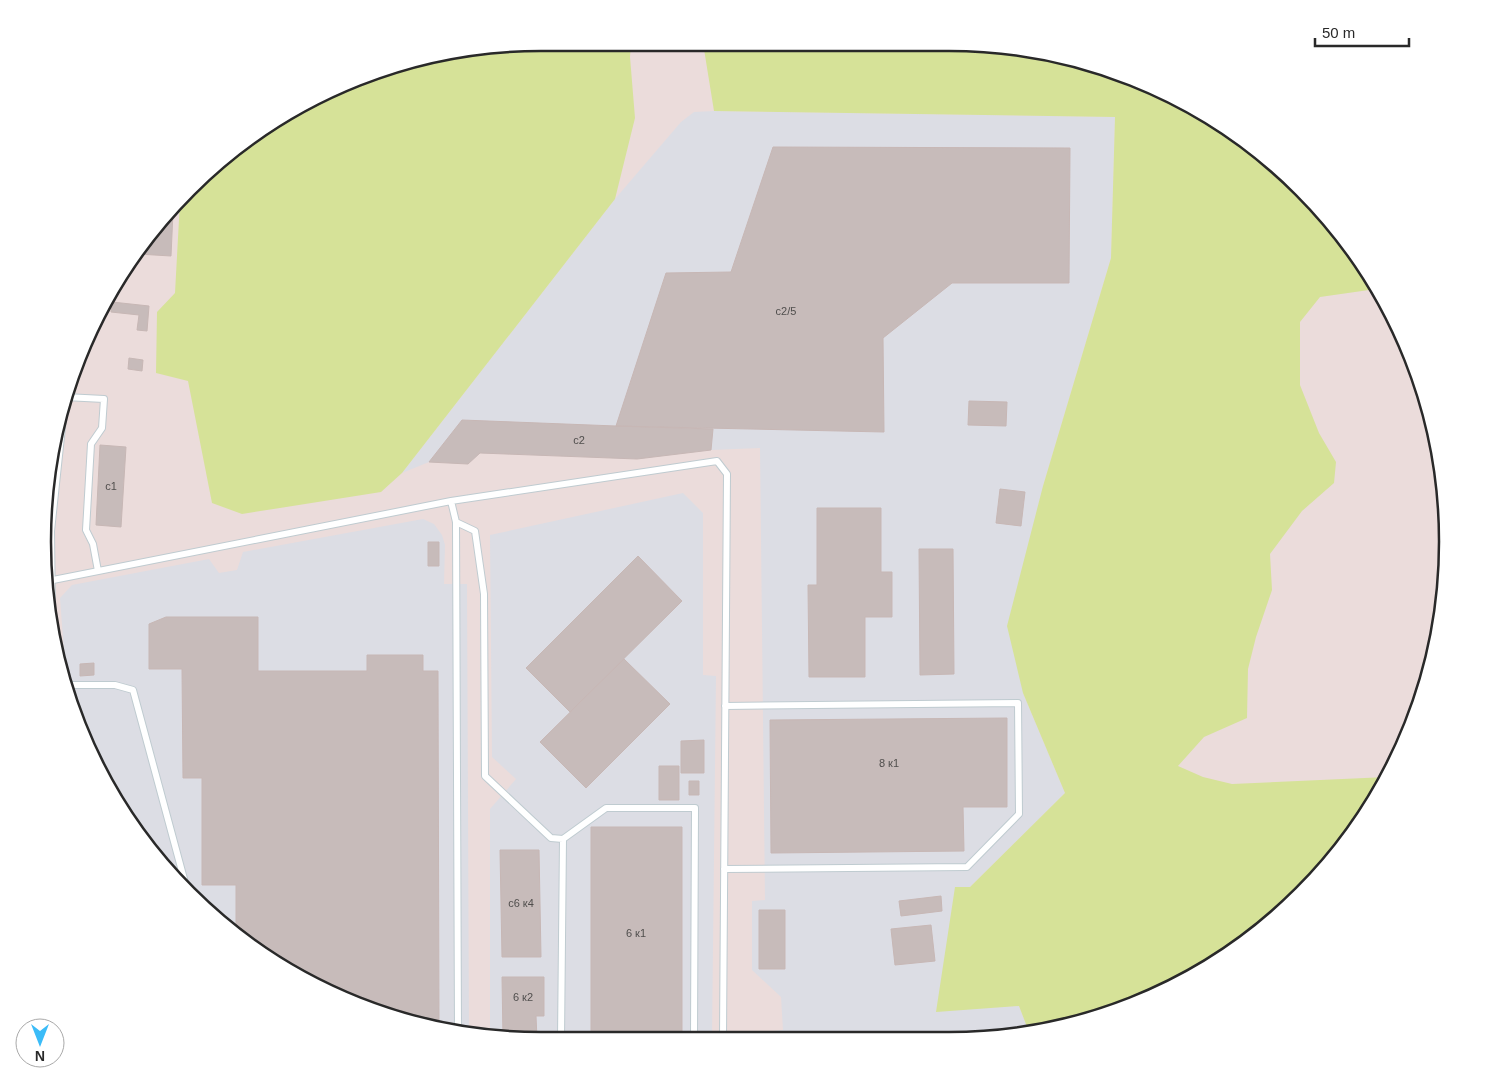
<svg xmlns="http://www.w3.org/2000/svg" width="1490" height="1083" viewBox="0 0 1490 1083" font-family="Helvetica,sans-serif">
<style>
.industrial{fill:#dcdde4}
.green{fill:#d6e298}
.building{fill:#c7bbba;stroke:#c7b7b5}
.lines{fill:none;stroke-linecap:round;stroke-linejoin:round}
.service-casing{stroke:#bfcbd0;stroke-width:8}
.minor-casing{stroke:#bfcbd0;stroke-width:14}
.service{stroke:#fff;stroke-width:6}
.minor{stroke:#fff;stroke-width:12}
.labels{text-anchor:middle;stroke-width:5;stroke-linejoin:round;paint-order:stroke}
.number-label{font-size:11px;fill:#504e4d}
.rim{fill:none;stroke:#292929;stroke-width:2.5}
</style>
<rect width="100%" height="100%" fill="#ebdcdb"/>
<path class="industrial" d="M714,111L1115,117L1111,258L1043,486L1023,693L1065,793L970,887L936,1011L1019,1006L1029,1032L1014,1036L773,1038V1031L783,1030L781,997L752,970V901L765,900L760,448L711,450L637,459L480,453L468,464L429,462L402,473L615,199L681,122L694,112Z
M683,493L703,513V675L716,676L712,1038L509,1039L490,1036V809L516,779L492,757L490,535Z
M423,519L434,524L442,535L445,545L444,584H467L469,1033L412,1023L321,989L213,917L146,845L81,734L66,678L60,598L72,585L209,559L219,573L237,570L243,552Z"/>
<path class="green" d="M541,43H631L630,57L635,118L615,199L402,473L381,492L242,514L212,503L188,381L156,373L157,312L175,293L180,201L265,126L350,81L412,60Z
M703,43H949L1077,59L1140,81L1225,126L1278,167L1344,238L1376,289L1320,297L1300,322V385L1319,433L1336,462L1334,483L1302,511L1270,554L1272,590L1256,637L1248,669L1247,718L1204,737L1178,766L1203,777L1232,784L1387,777L1381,791L1324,870L1252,937L1140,1002L1029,1032L1019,1006L936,1012L955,887H970L1065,793L1023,693L1007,626L1043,486L1111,258L1115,117L714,111Z"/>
<path class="building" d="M773,147L1070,148L1069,283H952L883,338L884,432L616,426L666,273L731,272Z
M167,212H173L171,256L138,254Z
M112,302L149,306L147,331L137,330L139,315L111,312Z
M129,358L143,360L142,371L128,369Z
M969,401L1007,402L1006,426L968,425Z
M462,420L616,426L713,429L711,450L637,459L480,453L468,464L429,462Z
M100,445L126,447L121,527L96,525Z
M1000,489L1025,492L1021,526L996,523Z
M817,508H881V572H892V617H865V677H809L808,585H817Z
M428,542H439V566H428Z
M919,549H953L954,674L920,675Z
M638,556L682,601L570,712L526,668Z
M166,617H258V671H367V655H423V671H438L439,1028L412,1023L321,989L236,932V885H202V778H183L182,669H149V624Z
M624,659L670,704L586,788L540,742Z
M94,663V675L80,676V664Z
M1007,718V807H963L964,851L771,853L770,720Z
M704,740V773H681V741Z
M659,766H679V800H659Z
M689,781H699V795H689Z
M591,827H682V1038L591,1039Z
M500,850H539L541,957H502Z
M941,896L942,911L901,916L899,901Z
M759,910H785V969H759Z
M931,925L935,961L895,965L891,929Z
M502,977H544V1016H536L537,1039L503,1038Z
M776,1033H843V1037L776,1038Z"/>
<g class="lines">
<defs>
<path id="service" d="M65,397L104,399L102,428L91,444L86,530L93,544L98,571
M451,501L717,461L727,474L723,1038
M456,522L475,531L484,594L485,776L551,838L563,839L606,808H695L694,1038
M48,581L451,501L456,522L458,1031
M68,685H115L133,690L187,890
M724,869L967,867L1019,814L1018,703L725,706
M561,1039L563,839"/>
<path id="minor" d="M49,616L48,531L61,408"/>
</defs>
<use href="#service" class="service-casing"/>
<use href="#minor" class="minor-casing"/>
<use href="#service" class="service"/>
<use href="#minor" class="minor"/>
</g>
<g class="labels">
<g class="number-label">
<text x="786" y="315">с2/5</text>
<text x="579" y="444">с2</text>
<text x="111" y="490">с1</text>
<text x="889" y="767">8 к1</text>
<text x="521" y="907">с6 к4</text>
<text x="636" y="937">6 к1</text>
<text x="523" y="1001">6 к2</text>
</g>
</g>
<path d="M0 0H1490V1083H0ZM541 51H949A490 490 0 0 1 1439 541V542A490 490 0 0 1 949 1032H541A490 490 0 0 1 51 542V541A490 490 0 0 1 541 51Z" fill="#fff" fill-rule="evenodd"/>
<path class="rim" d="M541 51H949A490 490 0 0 1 1439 541V542A490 490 0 0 1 949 1032H541A490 490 0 0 1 51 542V541A490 490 0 0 1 541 51Z"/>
<g transform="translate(40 1043) rotate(180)"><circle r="24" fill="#ffffff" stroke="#a9a9a9"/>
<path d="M0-4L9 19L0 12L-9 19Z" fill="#3bbcf8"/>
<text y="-8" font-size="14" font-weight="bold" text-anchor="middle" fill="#292929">N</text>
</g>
<path d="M1315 38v8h94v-8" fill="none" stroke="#292929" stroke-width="2.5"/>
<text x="1322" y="38" font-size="15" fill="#292929" stroke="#ffffff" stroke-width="4" paint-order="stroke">50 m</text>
</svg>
